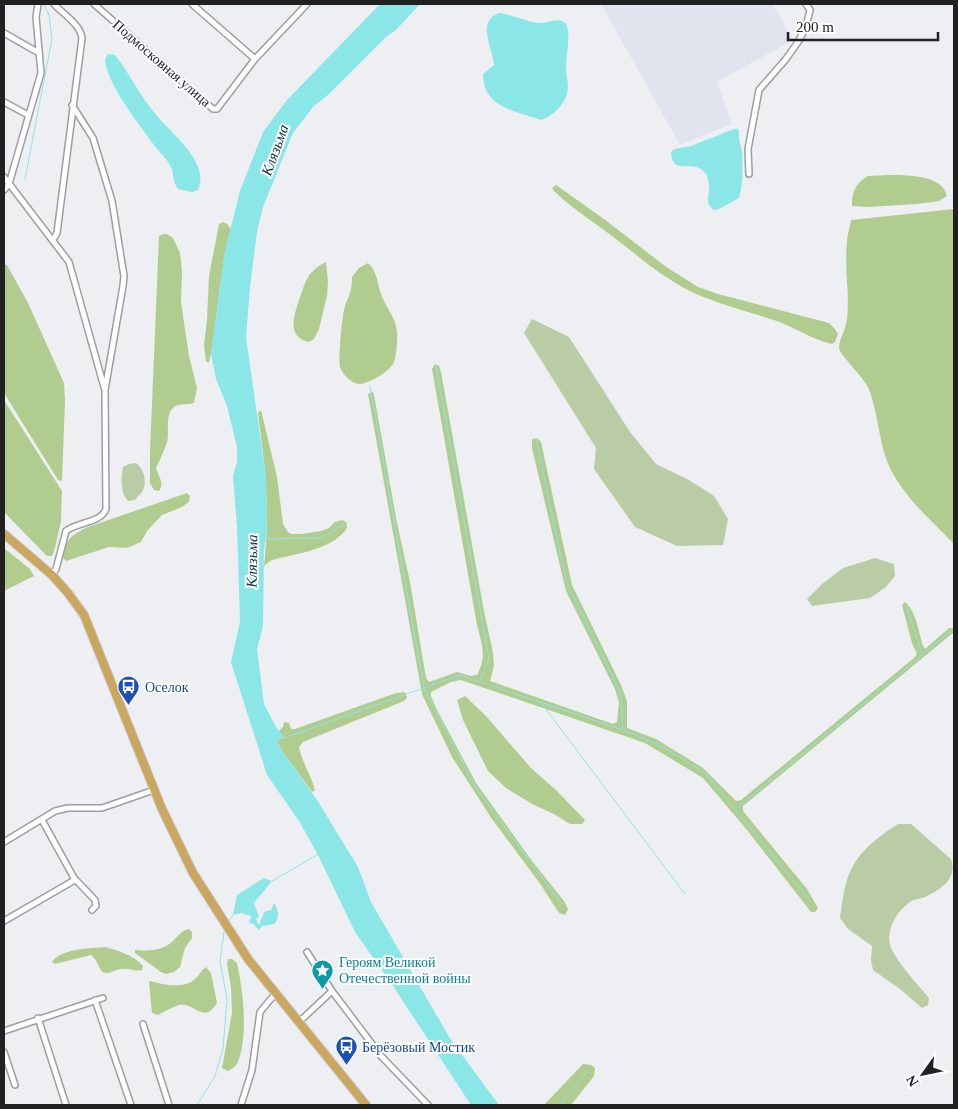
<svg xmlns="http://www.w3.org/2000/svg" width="958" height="1109" viewBox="0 0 958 1109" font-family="Georgia,serif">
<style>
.built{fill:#e0e4ee}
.green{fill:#bacca5}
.forest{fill:#b1cc8f}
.water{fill:#8be6e8}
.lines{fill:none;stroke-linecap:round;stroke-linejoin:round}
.stream{stroke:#8be6e8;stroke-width:1}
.minor-casing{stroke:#9d9ea0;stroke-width:8}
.trunk-casing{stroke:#cacaca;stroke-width:10}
.minor{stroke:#fff;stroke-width:5}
.trunk{stroke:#caa65f;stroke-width:8}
.labels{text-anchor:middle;stroke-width:4;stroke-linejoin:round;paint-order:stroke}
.street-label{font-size:14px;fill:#212122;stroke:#fcfdff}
.transit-label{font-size:14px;fill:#164399;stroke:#fcfdff;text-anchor:start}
.culture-label{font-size:14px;fill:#0d838f;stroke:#fcfdff;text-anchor:start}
.water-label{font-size:15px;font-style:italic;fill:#093637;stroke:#fcfdff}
</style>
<rect width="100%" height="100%" fill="#eeeff2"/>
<path class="built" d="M601,4H773L793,40L717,82L732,124L680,145Z"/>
<path class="green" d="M532,319L569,337L630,432L656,464L689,480L714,496L728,519L723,545L677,546L635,527L594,469L596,448L524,333Z
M136,463C144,469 147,481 143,490C142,493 137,497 135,500L128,501C120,493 121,477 123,467L129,464Z
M875,558L894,564L895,576L886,587L870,598L812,606L807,599L821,585L843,568Z
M898,824H911L951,859C958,878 941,890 925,897C920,899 914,899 910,902C897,911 886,929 890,945C894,959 919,986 929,998L928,1005L922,1008L900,989L873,970L871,960L872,946L848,929L840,918C842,906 843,892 847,880C855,854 876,838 898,824Z"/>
<path class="forest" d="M868,176C887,175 942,170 947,196L939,201L918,204L867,207L852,206C852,192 855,184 868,176Z
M556,185L604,219L665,266L698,287L718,294L829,323L835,329L838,334L835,342L832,344C814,340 799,330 782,323C758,314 731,308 706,298C670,284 647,263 617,240C596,223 573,210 554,191L552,188Z
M954,209V544C930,519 900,494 887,461C878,437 878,411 868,387C863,377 839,354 839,348C839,339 846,329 847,319C850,294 844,268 847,242C847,235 850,227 851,220Z
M223,222L227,224L231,229L225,252L211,354L209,362H206L204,344L207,320L209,276L219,224Z
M163,234H167L173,238L180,253L182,271L181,301L183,316L189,356L197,388L194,403C188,405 179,403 174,407C164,416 170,431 167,442C164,451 160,460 156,468C158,476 165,483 159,491L154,490L150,483V451L159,236Z
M326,262L328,282L327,296L319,329L314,339L309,342C286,337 294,316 299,300C302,292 304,284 308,277C312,271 319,265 326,262Z
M368,263C379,273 377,288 384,301C389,311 396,320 397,332C398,338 396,357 394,362C391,371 368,384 359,384C351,383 343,375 340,367C338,359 342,319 344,310C348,295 352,295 352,277L359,268Z
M4,264L7,265L28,303L64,383L65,400L62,481L58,480L4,393Z
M435,364L439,366L441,372L484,611L493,653L494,666L490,681L613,724L617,722L619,702L615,689L566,591L532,448V439L537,438L541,442L572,585L621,685L627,701V728L656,739L703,768L736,801L741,800L914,658L917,654L912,643L902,605L905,602C916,611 919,633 923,646L925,649L949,628H953L954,632L743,806V811L807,889L818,908L815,912H811L747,830L703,778L645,743L461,680L451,682L431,692V696L437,710L476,783L532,861L564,901L568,909L565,915L559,913L541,885L492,819L452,757L422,694L368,394L373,392L374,395L397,523L410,582L426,678L429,682L457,672L471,676L477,675C487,656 482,645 477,625L432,369Z
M4,400L62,491L61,521L55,548L52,556H47L4,512Z
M261,410L277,477L283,524L288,532L291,534H301L321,531L329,528L335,522L342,520L346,522L347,528C335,547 305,552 285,557C275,559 271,559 264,566L267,532L266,478L258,413Z
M187,493L190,496L189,502L182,507L162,515L147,531L141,542L127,548L109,547L66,561L62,557C66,539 71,535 88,527Z
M4,548L30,569L34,576L4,591Z
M405,692L407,698L404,701L303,742L299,747C302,762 311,775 315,790L312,792L280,748L277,740L284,738L279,731L283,727L284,722L289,723L291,729H295L396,693Z
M465,696L486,716L531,768L557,791L585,820L582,824H570L554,814L532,804L506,788L488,771L463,720L457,700Z
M189,929L192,932V938L185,948L180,967L174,972L166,974L161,972L135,953V950C148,951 163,951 173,941C178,936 181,931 189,929Z
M105,947C119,951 134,955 143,966L142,970C134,972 129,968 121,969C113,970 110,975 102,972L95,959L91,955L55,964L52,962C60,949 91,948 105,947Z
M228,959H232L237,963C243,990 249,1038 237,1064C235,1067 231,1069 228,1071L222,1068L232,1013L231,987L227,964Z
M206,967L211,973L217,1003C203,1025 196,1002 179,1005C172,1007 164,1012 158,1015L152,1013L149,982L151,981C163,985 185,989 195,979C200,975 201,970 206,967Z
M583,1064L591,1065L595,1068L594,1076L571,1105H544Z"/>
<path class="water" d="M380,4H420L396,30L386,37L329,94L313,107L293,133L263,207L257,231L250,287L246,337L266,477L267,532L264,550L263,626L257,649L264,704L275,725L284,738L277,740L280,748L317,800L358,867L371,902L451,1040L499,1105H471L389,980L355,932L318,855L299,821L267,775L231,662L240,622L237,527L233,476L237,462V447L227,406L216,379L211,354L225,251L240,191L263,132L287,100Z
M500,13C513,15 525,21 538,23C546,24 556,17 564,22C573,28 565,60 566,71C567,79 569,86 567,94C563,106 553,116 541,120C516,111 483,108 483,74L494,65C493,48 475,21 500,13Z
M108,54L115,55L121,63C133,81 144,101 158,117C174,136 210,163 198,190L192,192L178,189C171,178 175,176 171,167C168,161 162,154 157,149C142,128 106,84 105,59Z
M734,129H738L739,132C738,139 741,146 742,152C743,167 743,184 739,198L719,209L714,210C706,204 708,199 709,191C710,186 708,180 707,175C704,172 701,168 696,167C685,164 672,172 671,152L675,149L691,146Z
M264,878L272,881L254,903L259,917L256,919L259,925L264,912L271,910L274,903C279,910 280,918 274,924L262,926L259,930L252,923L249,924L251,916L241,913L233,915L237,895Z"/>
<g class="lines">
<path class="stream" d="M25,179L52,39L49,15L44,5L42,4
M436,366L489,659L480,681
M370,386L424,688L476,788L561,903
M536,439L566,581L621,694L623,729
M264,539L321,538L344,524
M907,608L922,654
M542,704L685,894
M284,738L460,675L623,730L663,747L705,773L811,902
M736,809L950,632
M272,881L317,855
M229,921L233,915
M197,1105L215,1076L223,1049L227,999L220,961L224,932
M559,1105L588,1071"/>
<defs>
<path id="minor" d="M94,4L213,109H217L255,59L307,4
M192,4L255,59
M4,33L39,53
M4,102L28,115
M749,174L748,149L759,90L786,59L798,42L806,27L810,10L806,4
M4,177L69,262L104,387
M4,190L9,184L41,73L36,17L38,4
M53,240L57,233L82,38C80,24 63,14 54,4
M52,575L56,569L66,531C77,522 101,523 106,509L105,390L123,286L124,276L112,201L93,138L72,105
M4,842L55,811L68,808H102L154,790
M74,878L95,900L96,906L92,910
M4,921L73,881L74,878L42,820
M307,952L332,991
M95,1000L131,1105
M38,1018L66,1105
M299,1022L332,991L381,1056L428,1105
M143,1024L169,1105
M4,1031L103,998
M4,1052L15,1085
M241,1105L252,1070L260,1012L275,994"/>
<path id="trunk" d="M4,534L52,575L68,593L84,615L162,809L193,873L248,959L366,1105"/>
</defs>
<use href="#minor" class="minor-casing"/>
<use href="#trunk" class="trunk-casing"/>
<use href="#minor" class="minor"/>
<use href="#trunk" class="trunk"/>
</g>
<defs>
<symbol id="bus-pin" viewBox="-11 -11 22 30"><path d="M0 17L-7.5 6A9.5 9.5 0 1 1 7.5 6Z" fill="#1a4fb4" stroke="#fcfdff"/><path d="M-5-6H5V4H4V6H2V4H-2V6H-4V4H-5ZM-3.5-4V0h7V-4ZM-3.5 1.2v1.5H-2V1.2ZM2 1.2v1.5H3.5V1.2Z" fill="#fff"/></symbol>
<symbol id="sight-pin" viewBox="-11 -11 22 30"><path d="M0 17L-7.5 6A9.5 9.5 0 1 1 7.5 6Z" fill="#0f9aa8" stroke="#fcfdff"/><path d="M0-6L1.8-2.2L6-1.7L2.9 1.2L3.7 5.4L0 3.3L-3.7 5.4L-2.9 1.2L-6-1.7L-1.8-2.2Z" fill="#fff"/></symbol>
</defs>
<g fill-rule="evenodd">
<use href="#bus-pin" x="116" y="674" width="25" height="34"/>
<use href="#sight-pin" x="310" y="958" width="25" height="34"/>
<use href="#bus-pin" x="334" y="1034" width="25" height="34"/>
</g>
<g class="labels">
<g class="street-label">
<text transform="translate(162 63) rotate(41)" y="5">Подмосковная улица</text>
</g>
<g class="transit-label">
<text x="145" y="692">Оселок</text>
<text x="362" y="1052">Берёзовый Мостик</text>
</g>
<g class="culture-label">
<text x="339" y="967">Героям Великой<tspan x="339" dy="16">Отечественной войны</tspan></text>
</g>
<g class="water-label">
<text transform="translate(275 150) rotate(-70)" y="5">Клязьма</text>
<text transform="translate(252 561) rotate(-89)" y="5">Клязьма</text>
</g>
</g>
<rect width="958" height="1109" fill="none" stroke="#212122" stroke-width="10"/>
<g transform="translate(923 1074) rotate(237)" stroke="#fcfdff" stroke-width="4" paint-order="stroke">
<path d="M0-4L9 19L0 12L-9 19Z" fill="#212122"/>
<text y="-8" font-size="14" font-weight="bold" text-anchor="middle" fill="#212122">N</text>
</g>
<path d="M788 32v8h150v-8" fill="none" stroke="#212122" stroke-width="2.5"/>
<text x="796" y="32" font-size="15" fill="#212122" stroke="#fcfdff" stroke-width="4" paint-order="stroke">200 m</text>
</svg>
